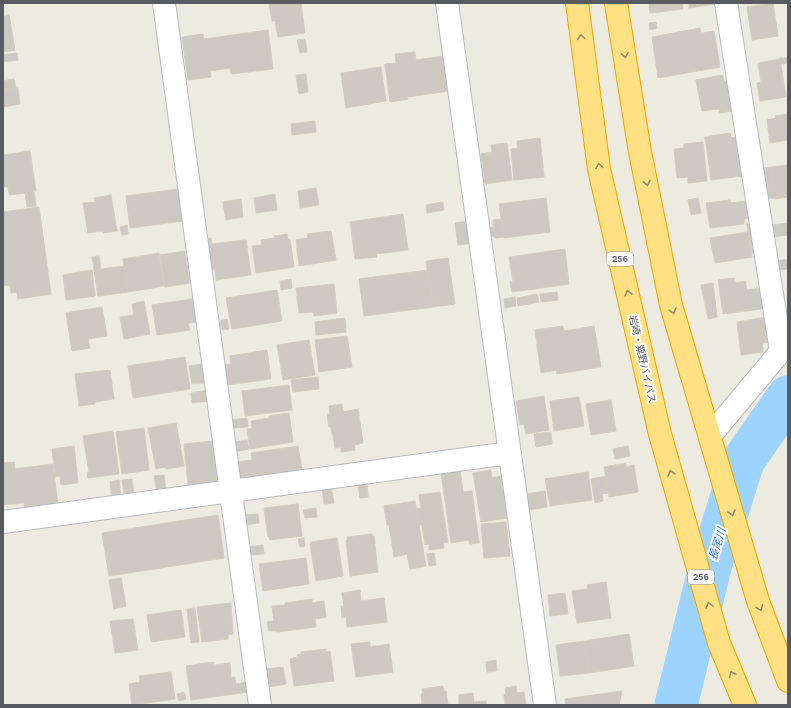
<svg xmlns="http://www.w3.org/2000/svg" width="791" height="708" viewBox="0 0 791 708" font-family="Manrope,'Noto Sans JP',sans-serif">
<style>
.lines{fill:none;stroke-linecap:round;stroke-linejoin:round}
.river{stroke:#9dd3ff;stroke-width:43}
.building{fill:#cdc8c0;stroke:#d2ccbd}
.minor-casing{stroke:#b7bac0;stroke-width:24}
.highway-casing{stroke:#eca400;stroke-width:24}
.minor{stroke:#fff;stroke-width:22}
.highway{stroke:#ffe184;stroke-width:22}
.oneway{stroke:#928b6e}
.labels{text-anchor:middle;stroke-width:4;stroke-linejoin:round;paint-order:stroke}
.shield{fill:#fff;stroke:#8a8d91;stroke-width:1}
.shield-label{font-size:9px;font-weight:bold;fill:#585c62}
.street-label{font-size:10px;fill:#585c62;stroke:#fff}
.water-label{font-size:11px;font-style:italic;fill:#3378c3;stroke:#fff}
</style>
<rect width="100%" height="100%" fill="#edeadf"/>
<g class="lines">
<path class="river" d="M676,705L711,563L743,461L788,397"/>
</g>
<path class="building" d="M269,3H301L305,33L278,37L275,21H272Z
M649,3H682L683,9L650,13Z
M689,3H722L689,8Z
M773,3L778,36L752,40L747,7Z
M9,14L15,50L3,52V17Z
M656,22L657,28L650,30L649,23Z
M700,28L701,33L714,31L720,67L658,78L652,37Z
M268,30L273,69L231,74L230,68L210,71L211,77L188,80L182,37L203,34L204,39Z
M305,39L307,52L300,53L297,40Z
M415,52L416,60L444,56L449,91L407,97L408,99L390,102L385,64L396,63L395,54Z
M17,53L18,60L3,62V55Z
M780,58H788V63L781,64Z
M780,59L786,97L760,101L757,83L761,82L758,63Z
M381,67L386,101L346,108L341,73Z
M306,74L308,92L299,94L296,75Z
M723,75L724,82L732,81L737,110L720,113L719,109L702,111L696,80Z
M14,79L16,89L4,90L3,81Z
M18,88L20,104L3,107V91Z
M788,114V140L770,143L767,120L776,118L775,116Z
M315,121L316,132L292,135L291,124Z
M730,133L731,138L742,136V176L711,180L705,137Z
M540,138L544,177L514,180L511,149L518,148L517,141Z
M703,142L707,181L688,183V177L677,178L674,149L684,148V144Z
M507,143L512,180L485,184L481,154L492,152L491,145Z
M30,151L36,191H34L36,206L27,207L25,193L9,195L8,187H3V155Z
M788,165V197L775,199L771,167Z
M771,167L775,198H768L764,168Z
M316,188L319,205L300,208L298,191Z
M178,189L183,221L130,228L126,196Z
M275,194L277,210L256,213L254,198Z
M111,195L117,231L103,233V231L88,233L83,203L95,202L94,198Z
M546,198L550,232L504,238L499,204Z
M698,198L701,213L691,215L688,200Z
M241,199L243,217L226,220L223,202Z
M730,200L731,203L746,201L748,218L744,219V224L710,228L706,203Z
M443,202L444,210L427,213L426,205Z
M39,207L51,294L18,299L17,292L11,293L10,285L3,286V212Z
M403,214L408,250L376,254L377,257L355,259L350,222Z
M501,219L504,237L495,238L493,220Z
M470,221L472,243L458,245L455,223Z
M755,223L759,252L752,253L747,224Z
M788,223V235L773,237L771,225Z
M127,225L128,234L122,235L120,227Z
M494,227L495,236L488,237L487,228Z
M331,231L336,260L299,266L296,240L308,238L307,234Z
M748,232L752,257L715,263L710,238Z
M287,234L288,239H290L294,267L256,273L252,246L262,245L261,240L275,238L274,236Z
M211,238L212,244L246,240L251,275L216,280L215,269L207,270L203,239Z
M565,249L569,284L512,292L510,282H513L509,257Z
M185,251L190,283L165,287L160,255Z
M159,253L164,286L128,292L123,259Z
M99,256L101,269L94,270L92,257Z
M448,258L455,304L433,307L426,261Z
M788,259V269L778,270L777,261Z
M125,266L128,292L98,296L94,270Z
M92,270L95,296L66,300L63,275Z
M428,270L433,307L364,316L359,279Z
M734,278V283L745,281L747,290L766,287L769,308L723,314L718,280Z
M291,279L292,288L281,290L280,281Z
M713,283L717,317L708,319L701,285Z
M334,284L337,313L314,316V312L299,313L296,288Z
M277,290L282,321L232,329L226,298Z
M557,292L558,300L541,302L540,294Z
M537,294L539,302L518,306L517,298Z
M515,297L516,306L505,308L504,299Z
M192,299L196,322L188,323L190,330L157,335L152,305Z
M144,301L150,334L124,339L120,317L134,315L132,304Z
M102,307L107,336L88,339L90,348L72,351L66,313Z
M767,317L771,342L762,343L763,352L741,355L737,322Z
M345,318L346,332L316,335L315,322Z
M227,319L229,329L222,330L220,321Z
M563,326L564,331L594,326L601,367L557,374L556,370L541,373L535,330Z
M347,336L352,367L319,372L315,340Z
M309,340L315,375L283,380L277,345Z
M267,350L271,379L227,385L224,365L231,364L230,356Z
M185,357L190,389L133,398L128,366Z
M202,364L205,383L192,384L189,366Z
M110,370L114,399L95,402V404L79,406L75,374Z
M318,377L319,389L293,392L291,380Z
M289,385L292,410L245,416L242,391Z
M207,390L209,401L192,403L191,393Z
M544,396L549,430L526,434L524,424L520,425L516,401Z
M579,397L584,426L554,431L550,401Z
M611,400L616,431L591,435L586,404Z
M342,404L343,412L358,409L363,443L354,445L355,450L341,452V447L335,448L333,435H332L331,427H329L327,414H330L329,406Z
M289,413L293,442L250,449L247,429L252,428L251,421L269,418V416Z
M247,418L248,427L231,428L230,420Z
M176,423L184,466L166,469V467L156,469L148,428Z
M144,428L149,470L122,474L116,432Z
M113,431L119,474L88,478L87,472H89L83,436Z
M551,432L552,444L536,447L534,434Z
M247,440L249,449L234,452L233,442Z
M213,441L217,482L188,485L184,444Z
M74,446L78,483L61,485L60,476L55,477L52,449Z
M298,446L303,476L247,484L240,478L237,462L252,460L251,453Z
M628,446L630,456L615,459L613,449Z
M14,462L15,469L53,464L58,505L25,509L24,503L3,505V463Z
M626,463V467L634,465L638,492L609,497L604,467Z
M460,470L463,492L472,491L479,543L470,544L469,540L451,543L441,473Z
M491,470L492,478L501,476L507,518L481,522L473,473Z
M588,472L592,500L550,506L545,479Z
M164,475L166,492L157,493L154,476Z
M606,476L608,493L602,494L603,501L595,503L591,479Z
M132,479L134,496L125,498L122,480Z
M119,480L121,498L112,499L110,482Z
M367,482L368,497L360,498L358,483Z
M331,486L334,503L324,504L322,487Z
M545,491L547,507L529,510L526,494Z
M440,492L448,542L443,543L444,548L429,550V544L425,545L422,525H419L417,509L421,508L419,495Z
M415,501L426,566L410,569L407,554L394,557L389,525H387L384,506Z
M298,504L302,536L270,540L269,537H268L264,508Z
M316,508L317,517L305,518L303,510Z
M258,514L259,523L244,525V515Z
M218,515L224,558L109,576L102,533Z
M506,522L510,556L484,558L481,524Z
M372,534V536H374L378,572L350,576L346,540H348L347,537Z
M304,538L305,546L300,547L298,539Z
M337,538L343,576L316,581L310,544H311V542Z
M263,545L264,554L249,555L248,547Z
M434,553L436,565L429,566L427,554Z
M306,558L309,584L263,591L259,564Z
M121,578L126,606L114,609L109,580Z
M606,582L611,618L577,623L572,591L588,589L587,585Z
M360,590L361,601L384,598L387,622L347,627L346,617L342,618L341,606H344L342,593Z
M565,593L568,614L550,616L548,595Z
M312,599V603L324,601L326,617L315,619L316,627L277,632L276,631H269L267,622L274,621L272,606L285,605V603Z
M231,603L233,634L228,635V639L202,642L197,607Z
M195,608L199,642L191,643L187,609Z
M181,610L185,637L151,642L147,615Z
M133,619L138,650L115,653L110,621Z
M629,634L634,666L589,673L585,644L593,643L592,640Z
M592,640L593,643L585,644L589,673L560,676L556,645Z
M370,642V647L389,644L393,672L356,677L351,644Z
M326,649V652L330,651L334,681L294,686L290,659L297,657V655L301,654V652Z
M496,660L497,671L487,672L486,662Z
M213,662L214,665L230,663L231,678L235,677L236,684L247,682L249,692L191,700L186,666Z
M283,667L286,684L268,687L265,669Z
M171,672L175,699L132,705L129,684L140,682L139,676Z
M443,686L444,692L446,691L448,705H413L422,704L421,694H423L422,689Z
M516,686L517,693L524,692L526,705H503H505L504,695L506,694L505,688Z
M622,691L619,705H566L565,699Z
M184,692L186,699L179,701L177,694Z
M473,693L474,702L486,701V705H459V695Z"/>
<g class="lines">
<defs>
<path id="minor" d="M164,3L260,705
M447,3L545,705
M710,436L781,351L726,3
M3,522L510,453"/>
<path id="highway" d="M577,3L599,169L660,434L719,643L745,705
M616,3L640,152L671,305L758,601L788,681"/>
</defs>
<use href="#minor" class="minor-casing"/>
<use href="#highway" class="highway-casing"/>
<use href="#minor" class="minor"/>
<use href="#highway" class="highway"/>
</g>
<defs><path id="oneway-chevron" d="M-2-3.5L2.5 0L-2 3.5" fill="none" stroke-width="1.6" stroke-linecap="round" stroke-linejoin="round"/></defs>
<g class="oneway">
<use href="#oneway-chevron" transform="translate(581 37) rotate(-98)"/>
<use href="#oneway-chevron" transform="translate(625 55) rotate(81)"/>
<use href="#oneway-chevron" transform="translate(599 166) rotate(-99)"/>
<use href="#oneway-chevron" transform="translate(647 183) rotate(79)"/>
<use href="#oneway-chevron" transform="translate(628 293) rotate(-103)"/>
<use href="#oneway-chevron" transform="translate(673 311) rotate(74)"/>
<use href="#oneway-chevron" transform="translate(671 473) rotate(-106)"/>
<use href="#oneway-chevron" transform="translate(732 513) rotate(74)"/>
<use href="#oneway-chevron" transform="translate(709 605) rotate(-106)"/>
<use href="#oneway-chevron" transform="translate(760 608) rotate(69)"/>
<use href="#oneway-chevron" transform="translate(732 674) rotate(-113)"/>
</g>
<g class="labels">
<g class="shield">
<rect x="607" y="252" width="26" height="14" rx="3"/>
<rect x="688" y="570" width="26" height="14" rx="3"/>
</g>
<g class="shield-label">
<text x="620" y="262">256</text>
<text x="701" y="580">256</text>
</g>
<g class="street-label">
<text transform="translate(643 359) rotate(77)" y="4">岩崎・粟野バイパス</text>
</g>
<g class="water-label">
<text transform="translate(717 544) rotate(-73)" y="4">長尾川</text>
</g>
</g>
<rect width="791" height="708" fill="none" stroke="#585c62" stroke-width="8"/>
</svg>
